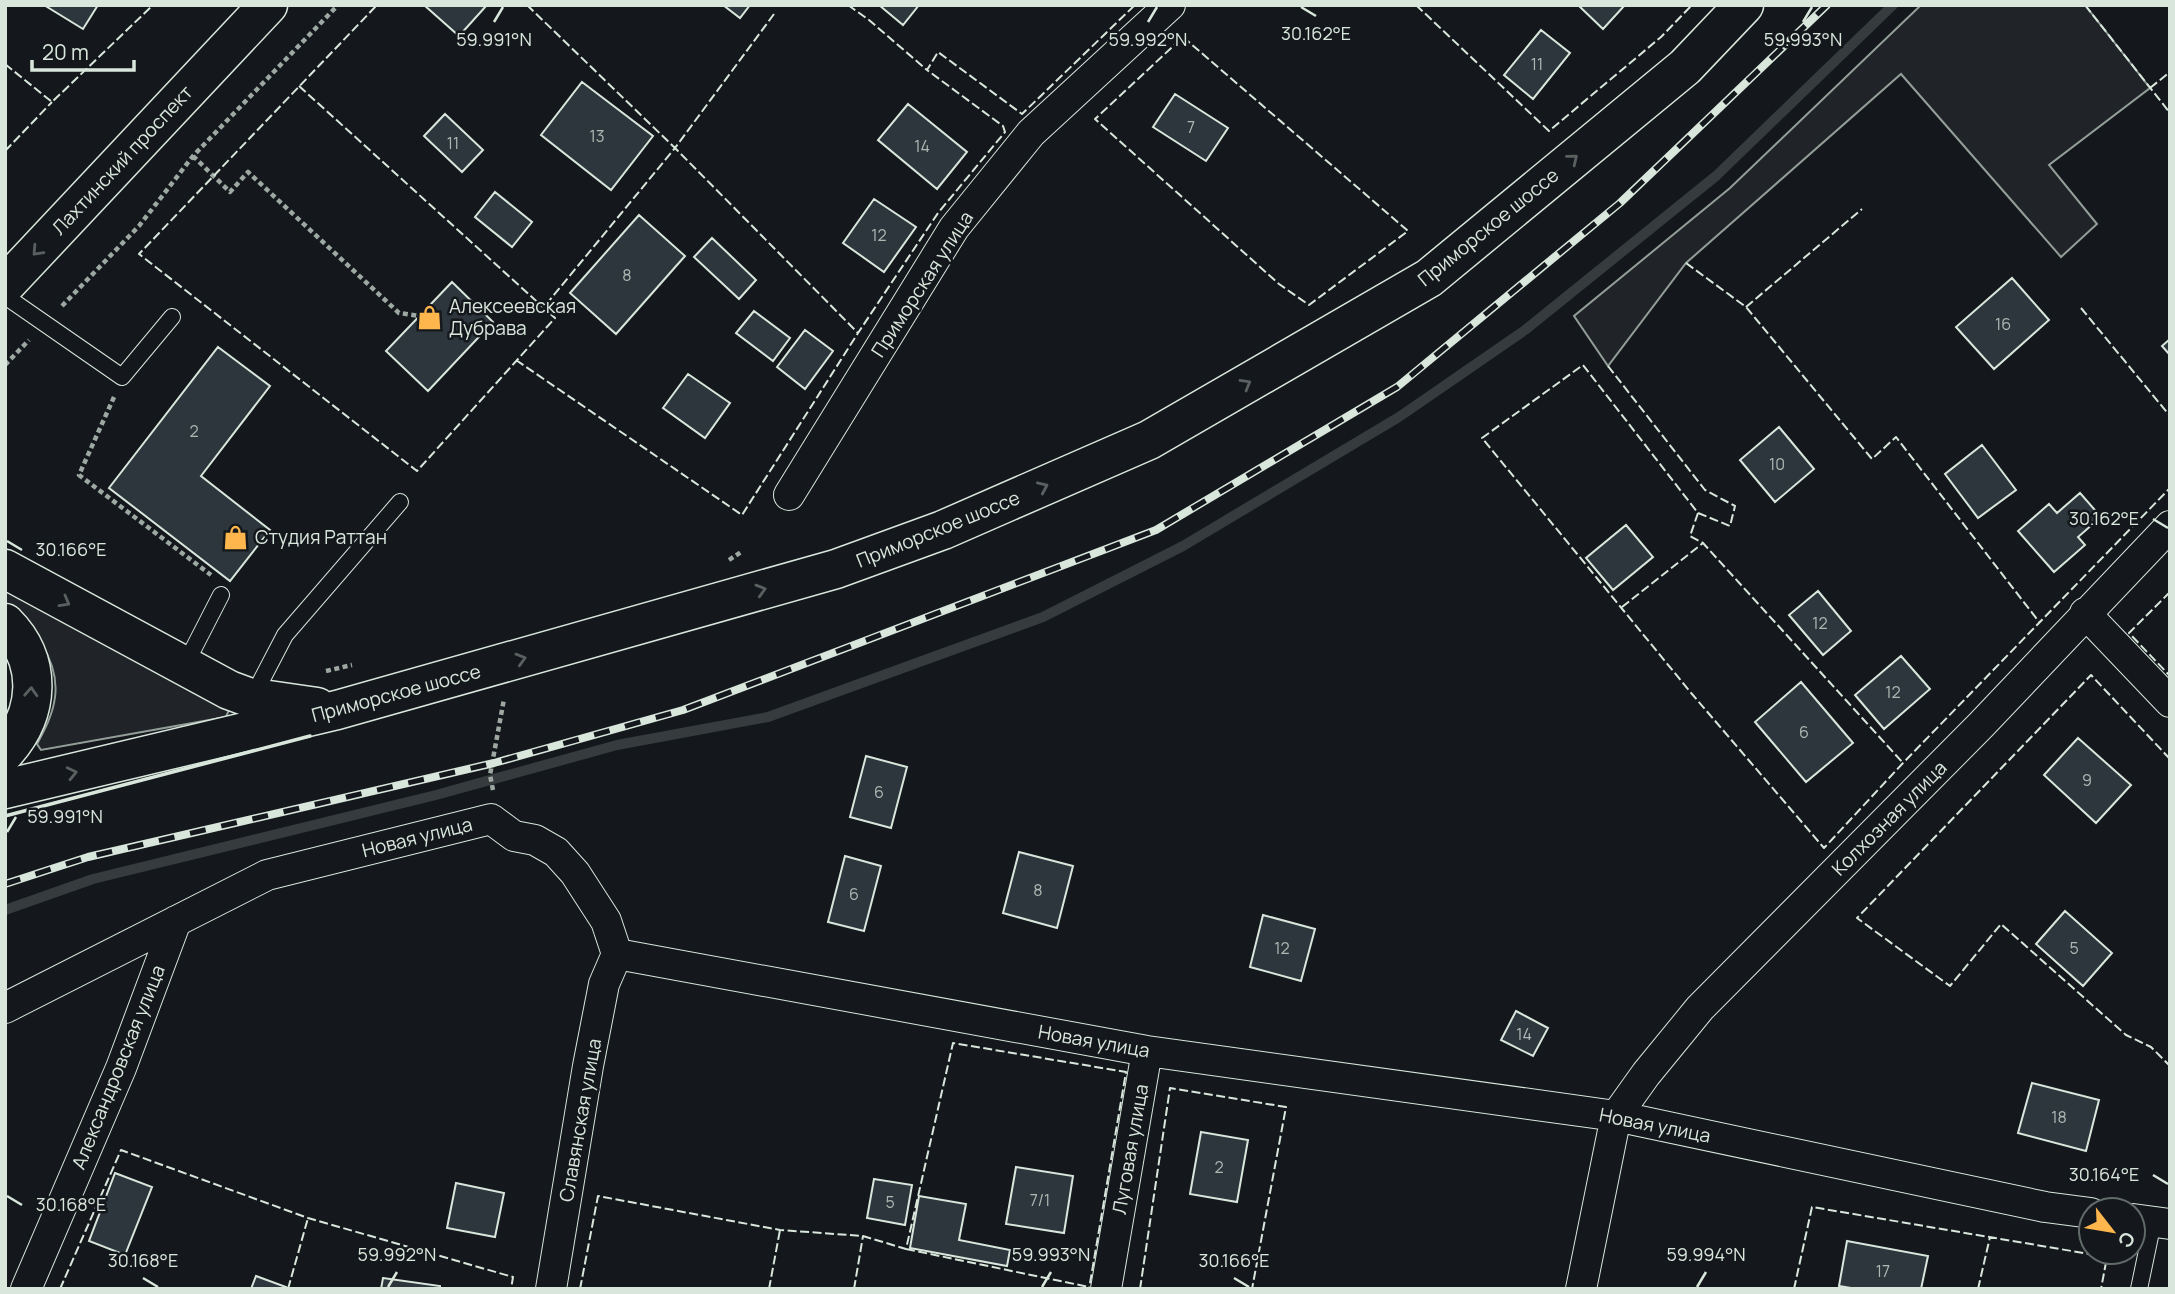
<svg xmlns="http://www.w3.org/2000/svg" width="2175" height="1294" viewBox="0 0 2175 1294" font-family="Manrope,sans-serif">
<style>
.green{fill:#202428;stroke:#939e99;stroke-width:2}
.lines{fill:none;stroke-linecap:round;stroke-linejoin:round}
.stream{stroke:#363b3e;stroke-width:10}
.building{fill:#2c363c;stroke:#d8e6dc;stroke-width:2}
.service-casing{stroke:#d8e6dc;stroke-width:18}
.minor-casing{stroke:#d8e6dc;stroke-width:32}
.primary-casing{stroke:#d8e6dc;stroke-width:41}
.path{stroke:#9da8a2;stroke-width:4.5;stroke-dasharray:5 3.5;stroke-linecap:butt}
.service{stroke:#14181c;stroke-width:16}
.minor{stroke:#14181c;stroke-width:30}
.primary{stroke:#14181c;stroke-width:38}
.rail-casing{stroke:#d8e6dc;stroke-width:8}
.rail{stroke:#14181c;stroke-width:5;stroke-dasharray:16;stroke-linecap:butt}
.fence{stroke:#d8e6dc;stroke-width:2;stroke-dasharray:9 3.5;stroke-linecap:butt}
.wall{stroke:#d8e6dc;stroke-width:3.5}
.oneway{stroke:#59605f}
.ticks{fill:none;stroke:#d8e6dc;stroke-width:2.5}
.labels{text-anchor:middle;stroke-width:5;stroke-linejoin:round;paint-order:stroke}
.number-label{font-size:16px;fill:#adbab4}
.street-label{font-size:19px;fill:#d8e6dc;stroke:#14181c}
.poi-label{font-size:19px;fill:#d8e6dc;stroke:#14181c;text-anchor:start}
.ticks-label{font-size:18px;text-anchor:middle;fill:#d8e6dc;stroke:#14181c;stroke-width:5;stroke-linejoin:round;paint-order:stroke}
</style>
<rect width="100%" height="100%" fill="#14181c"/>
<path class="green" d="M1921,5H2085L2150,88L2049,165L2097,224L2061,257L1901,74L1686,263L1608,366L1574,316L1730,188Z
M5,587L229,710L226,717L41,750L37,744C45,729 53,714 55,697C60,659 31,626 5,602Z"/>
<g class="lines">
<path class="stream" d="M5,910L93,879L436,795L617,745L768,717L1043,617L1183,546L1399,417L1525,330L1716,176L1893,5"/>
</g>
<path class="building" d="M44,5H98L83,29Z
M424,5H487L459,36Z
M723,5H750L740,18Z
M879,5H919L903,25Z
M1578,5H1625L1603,29Z
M1541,30L1570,53L1533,99L1504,75Z
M582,82L653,136L611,190L541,135Z
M1175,94L1228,128L1206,161L1153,127Z
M908,104L967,152L937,189L878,140Z
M445,114L483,150L462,172L424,136Z
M495,192L532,222L512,247L475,217Z
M874,199L916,227L884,272L843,243Z
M639,215L685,256L616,334L570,293Z
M712,238L756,280L739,299L694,257Z
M2012,278L2049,320L1994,369L1956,327Z
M452,282L493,322L428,391L386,351Z
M754,311L790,338L773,361L736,333Z
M805,330L833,351L805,389L777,367Z
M2170,339V355L2162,346Z
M218,347L270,386L201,476L270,530L230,581L109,488Z
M688,374L730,403L705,438L663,408Z
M1779,427L1814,469L1775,502L1740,460Z
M1982,445L2016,490L1978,518L1945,474Z
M2080,493L2101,517L2078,537L2085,545L2054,572L2018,531L2049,504L2057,513Z
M1626,525L1653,557L1613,590L1586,558Z
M1818,591L1851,631L1823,655L1789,615Z
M1901,656L1930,689L1884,729L1855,695Z
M1801,682L1853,743L1806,782L1755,722Z
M2078,738L2131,785L2096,823L2044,775Z
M866,756L907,767L891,828L850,817Z
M1019,852L1073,866L1057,928L1003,913Z
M845,856L881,866L864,931L828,922Z
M2065,911L2112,953L2083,986L2036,944Z
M1263,915L1315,929L1301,981L1250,967Z
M1516,1011L1548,1028L1533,1056L1501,1040Z
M2032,1083L2099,1100L2086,1151L2018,1133Z
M1201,1132L1248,1140L1237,1202L1190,1194Z
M1016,1167L1073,1176L1064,1233L1006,1224Z
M115,1173L152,1187L125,1255L89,1241Z
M874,1179L912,1185L905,1225L867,1218Z
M456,1183L504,1193L495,1237L447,1228Z
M919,1196L966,1204L959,1240L1010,1250L1007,1266L910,1248Z
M1847,1241L1928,1256L1921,1289H1857L1839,1286Z
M256,1276L286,1287L285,1289H251Z
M383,1278L440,1286V1289H381Z"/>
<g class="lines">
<defs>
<path id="service" d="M5,296L122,377L172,317
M184,667L221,595
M255,698L261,681L285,635L400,502
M2139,1289L2153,1222"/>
<path id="minor" d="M789,495L954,228L1031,133L1170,5
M2085,613L2170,702
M5,1008L267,875L491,819L514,836L535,840L556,852L575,873L606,921L617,954L1147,1051L1616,1116L2045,1207L2091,1213
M2133,1219L2170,1224
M26,1289L121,1068L176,921
M551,1289L588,1066L604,984L617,954
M1106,1289L1147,1051
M1581,1289L1616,1116L1646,1074L1700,1008L1981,725L2170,526"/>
<path id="primary" d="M5,285L268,5
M5,569L229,690L248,697L317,707
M5,623C43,661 40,713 5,752
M5,789L337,710L836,569L943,530L1149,440L1429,278L1685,67L1744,5"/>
</defs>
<use href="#service" class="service-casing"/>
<use href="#minor" class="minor-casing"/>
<use href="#primary" class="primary-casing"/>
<path class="path" d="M193,156L230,192L248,172L399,313L420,316
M62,306L139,226L193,156L338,5
M5,365L29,340
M114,397L79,475L211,575
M729,560L741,552
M326,671L352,665
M493,790L490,775L504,699"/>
<use href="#service" class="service"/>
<use href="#minor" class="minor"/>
<use href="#primary" class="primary"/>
<defs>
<path id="rail" d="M5,884L88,857L494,763L683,710L1156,530L1397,387L1620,203L1827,5"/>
</defs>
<use href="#rail" class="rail-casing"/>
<use href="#rail" class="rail"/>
<path class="fence" d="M527,5L675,148L544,307
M848,5L869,20L927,70
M1416,5L1549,131L1661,37L1692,5
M2085,5L2170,113
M774,14L675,148L858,333
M1183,37L1408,231L1309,305L1279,284L1095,119Z
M5,64L52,102L153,5
M299,86L555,318L417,471L139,254L377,5
M2150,88L2170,72
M5,151L52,102
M1686,263L1746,307L1872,459L1896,437L2040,623
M1746,307L1862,209
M2081,308L2170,416
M516,360L742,515L858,333L938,213L1005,132L1003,126L927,70L938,52L1022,114L1135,5
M1608,366L1705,490L1735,506L1730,526L1698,513L1583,365L1482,438L1692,694L1824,848L1903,763L2170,488
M1698,513L1690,536L1703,543L1903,763
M2170,592L2129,633L2170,676
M1622,607L1703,543
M2170,759L2091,675L1857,918L1950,986L2001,924L2126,1035L2151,1047L2170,1066
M906,1249L1089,1287
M60,1289L121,1150L308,1218L513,1277L511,1289
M288,1289L308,1218
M580,1289L598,1196L780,1230L863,1236L906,1249L953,1043L1126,1072L1089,1289
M769,1289L780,1230
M854,1289L863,1236
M1140,1289L1170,1088L1286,1107L1252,1289
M1794,1289L1812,1207L2107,1257L2101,1289
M1978,1289L1990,1237"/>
<path class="wall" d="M5,816L310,736"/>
</g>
<defs><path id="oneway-chevron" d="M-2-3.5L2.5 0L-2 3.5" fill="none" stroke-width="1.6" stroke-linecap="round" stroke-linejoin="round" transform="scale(1.75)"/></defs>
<g class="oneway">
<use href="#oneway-chevron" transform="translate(1573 159) rotate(-39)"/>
<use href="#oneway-chevron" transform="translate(37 251) rotate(133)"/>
<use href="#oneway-chevron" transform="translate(1246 384) rotate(-30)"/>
<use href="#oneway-chevron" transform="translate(1043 487) rotate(-24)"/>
<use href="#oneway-chevron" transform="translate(761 590) rotate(-16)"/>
<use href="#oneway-chevron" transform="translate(65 602) rotate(29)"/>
<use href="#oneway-chevron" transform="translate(521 659) rotate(-16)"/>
<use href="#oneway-chevron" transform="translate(31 692) rotate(-87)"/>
<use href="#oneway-chevron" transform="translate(72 773) rotate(-13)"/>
</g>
<path class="ticks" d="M1301,7L1316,16M494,22L503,7M1148,22L1157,7M1803,22L1812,7M2153,519L2168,528M7,541L22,550M7,832L16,817M2153,1175L2168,1184M7,1196L22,1205M143,1278L158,1287M1234,1278L1249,1287M388,1287L397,1272M1042,1287L1051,1272M1697,1287L1706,1272"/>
<defs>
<symbol id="shop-bare" viewBox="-9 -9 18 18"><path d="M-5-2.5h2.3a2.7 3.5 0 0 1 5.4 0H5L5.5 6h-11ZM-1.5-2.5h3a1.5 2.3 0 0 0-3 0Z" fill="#ffb74d" stroke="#14181c" stroke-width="2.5" paint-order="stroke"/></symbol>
</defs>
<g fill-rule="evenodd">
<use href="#shop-bare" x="412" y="300" width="35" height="35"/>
<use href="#shop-bare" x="218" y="520" width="35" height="35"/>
</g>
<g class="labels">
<g class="number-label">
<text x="1537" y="70">11</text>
<text x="1191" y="133">7</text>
<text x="597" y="142">13</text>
<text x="453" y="149">11</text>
<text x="922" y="152">14</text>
<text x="879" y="241">12</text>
<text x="627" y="281">8</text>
<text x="2003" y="330">16</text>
<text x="194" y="437">2</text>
<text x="1777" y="470">10</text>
<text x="1820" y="629">12</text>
<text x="1893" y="698">12</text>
<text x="1804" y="738">6</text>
<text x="2087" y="786">9</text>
<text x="879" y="798">6</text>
<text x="1038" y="896">8</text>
<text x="854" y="900">6</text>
<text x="1282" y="954">12</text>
<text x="2074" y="954">5</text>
<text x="1524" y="1040">14</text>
<text x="2059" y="1123">18</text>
<text x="1219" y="1173">2</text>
<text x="1040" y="1206">7/1</text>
<text x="890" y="1208">5</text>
<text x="1883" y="1277">17</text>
</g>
<g class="street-label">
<text transform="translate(122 160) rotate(-47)" y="7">Лахтинский проспект</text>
<text transform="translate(1488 227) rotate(-39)" y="7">Приморское шоссе</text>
<text transform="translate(922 284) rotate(-57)" y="7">Приморская улица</text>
<text transform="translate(938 529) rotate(-22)" y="7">Приморское шоссе</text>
<text transform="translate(396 693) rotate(-15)" y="7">Приморское шоссе</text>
<text transform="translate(1889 818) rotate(-45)" y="7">Колхозная улица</text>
<text transform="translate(417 837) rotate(-14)" y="7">Новая улица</text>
<text transform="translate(1094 1041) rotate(10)" y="7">Новая улица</text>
<text transform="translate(118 1067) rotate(-68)" y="7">Александровская улица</text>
<text transform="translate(580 1120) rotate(-80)" y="7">Славянская улица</text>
<text transform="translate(1655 1125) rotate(11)" y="7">Новая улица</text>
<text transform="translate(1130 1149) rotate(-80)" y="7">Луговая улица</text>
</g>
<g class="poi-label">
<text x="449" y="313">Алексеевская<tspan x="449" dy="22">Дубрава</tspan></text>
<text x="255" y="544">Студия Раттан</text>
</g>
</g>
<g class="ticks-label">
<text x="1316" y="40">30.162°E</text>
<text x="1148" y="46">59.992°N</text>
<text x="1803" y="46">59.993°N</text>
<text x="494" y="46">59.991°N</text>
<text x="2104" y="525">30.162°E</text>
<text x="71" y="556">30.166°E</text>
<text x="65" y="823">59.991°N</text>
<text x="2104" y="1181">30.164°E</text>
<text x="71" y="1211">30.168°E</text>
<text x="397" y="1261">59.992°N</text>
<text x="1051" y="1261">59.993°N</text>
<text x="1706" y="1261">59.994°N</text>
<text x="143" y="1267">30.168°E</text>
<text x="1234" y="1267">30.166°E</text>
</g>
<rect width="2175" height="1294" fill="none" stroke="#d8e6dc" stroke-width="14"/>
<g transform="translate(2112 1231) rotate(121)"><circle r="33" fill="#14181c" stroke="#626a69" stroke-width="2"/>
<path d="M0-5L12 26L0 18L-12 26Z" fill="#ffb74d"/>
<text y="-10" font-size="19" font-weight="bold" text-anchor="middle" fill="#d8e6dc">С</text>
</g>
<path d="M32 60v10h102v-10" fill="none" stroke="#d8e6dc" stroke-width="3.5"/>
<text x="42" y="60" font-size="21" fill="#d8e6dc" stroke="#14181c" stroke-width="5" paint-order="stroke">20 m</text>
</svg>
